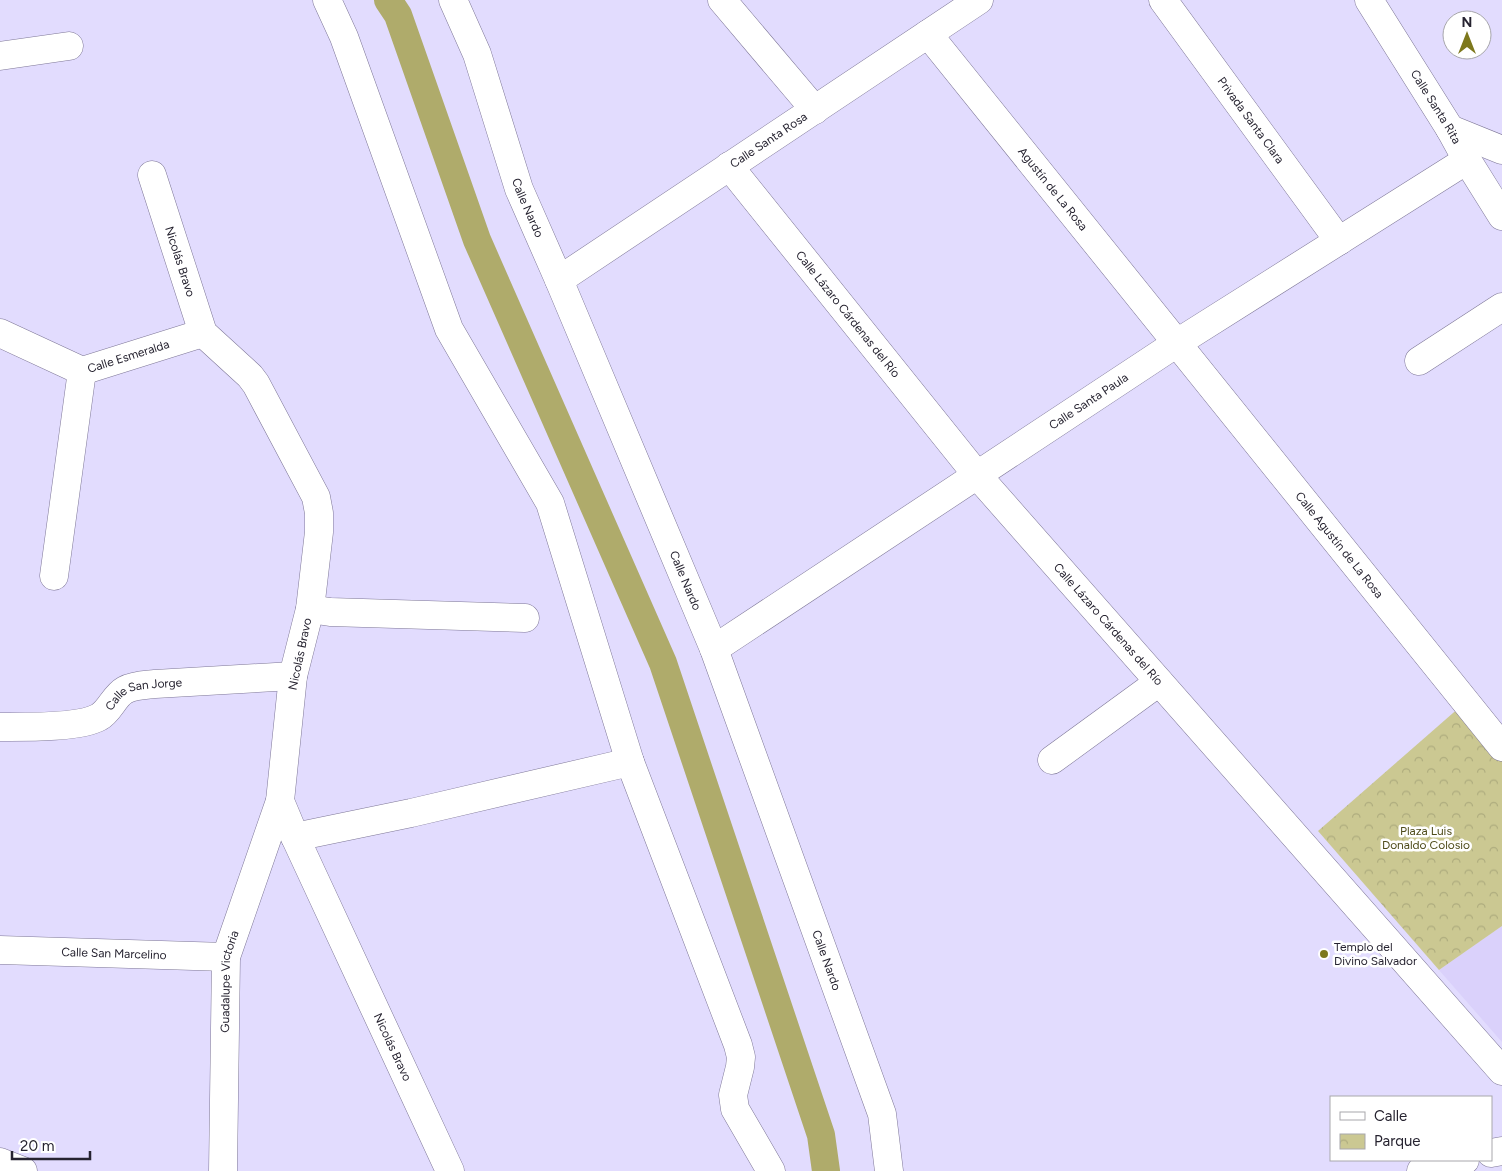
<svg xmlns="http://www.w3.org/2000/svg" width="1502" height="1171" viewBox="0 0 1502 1171" font-family="Figtree,sans-serif">
<style>
.built{fill:#dad1fb}
.park{fill:url(#park-crowns)}
.lines{fill:none;stroke-linecap:round;stroke-linejoin:round}
.canal{stroke:#afab6b;stroke-width:28}
.minor-casing{stroke:#7e7797;stroke-width:29}
.minor{stroke:#fff;stroke-width:28}
.poi-dot{fill:#7d781d;stroke:#fff;stroke-width:2}
.labels{text-anchor:middle;stroke-width:5;stroke-linejoin:round;paint-order:stroke}
.street-label{font-size:12px;fill:#262330;stroke:#fff}
.park-label{font-size:12px;fill:#4f4c1b;stroke:#fff}
.poi-label{font-size:12px;fill:#262330;stroke:#fff;text-anchor:start}
</style>
<defs>
<pattern id="park-crowns" width="20" height="18" patternUnits="userSpaceOnUse" patternTransform="scale(1.25)"><rect width="20" height="18" fill="#cbc892"/><path d="M2 6a3 3 0 1 1 6 0M12 15a3 3 0 1 1 6 0" fill="none" stroke="#aeac7e"/></pattern>
</defs>
<rect width="100%" height="100%" fill="#e2dcfe"/>
<path class="built" d="M1502,926V1042L1439,970Z"/>
<path class="park" d="M1461,706L1502,758V926L1439,970L1318,831Z"/>
<g class="lines">
<path class="canal" d="M388,0L398,15L477,240L663,663L821,1135L826,1171"/>
<defs>
<g id="minor">
<path d="M327,0L344,37L449,329L550,503L630,762L738,1045L741,1057L740,1067L733,1095L735,1109L771,1171"/>
<path id="s1" d="M453,0L477,54L519,189L559,280L714,649L882,1114L889,1171"/>
<path d="M722,0L815,110"/>
<path id="s2" d="M1163,0L1339,241"/>
<path id="s3" d="M1369,0L1450,129L1467,160L1502,216"/>
<path id="s4" d="M928,34L1502,747"/>
<path d="M0,56L69,46"/>
<path d="M1450,129L1502,150"/>
<path id="s5" d="M729,166L977,475L1502,1071"/>
<path id="s6" d="M152,175L203,333L250,376L256,384L316,497L319,513V532L310,609L293,676L280,801L295,837L450,1171"/>
<path id="s7" d="M559,280L979,0"/>
<path id="s8" d="M0,333L82,371L203,333"/>
<path d="M1419,361L1502,307"/>
<path d="M54,576L82,371"/>
<path d="M310,609L330,612L525,618"/>
<path id="s9" d="M714,649L1177,343L1467,160"/>
<path id="s10" d="M0,727C22,727 81,728 99,717C110,711 114,696 125,690C134,685 146,685 155,684L293,676"/>
<path d="M1052,760L1159,682"/>
<path d="M295,837L411,813L630,762"/>
<path id="s11" d="M0,950L226,957"/>
<path d="M1491,1153L1502,1151"/>
<path d="M0,1162L23,1171"/>
<path id="s12" d="M223,1171L226,957L280,801"/>
<path d="M1421,1171L1465,1160"/>
</g>
</defs>
<use href="#minor" class="minor-casing"/>
<use href="#minor" class="minor"/>
</g>
<circle class="poi-dot" cx="1324" cy="954" r="5"/>
<g class="labels">
<g class="street-label">
<text dy="4" stroke="none"><textPath href="#s3" startOffset="126">Calle Santa Rita</textPath></text>
<text dy="4" stroke="none"><textPath href="#s2" startOffset="149">Privada Santa Clara</textPath></text>
<text dy="4" stroke="none"><textPath href="#s7" startOffset="252">Calle Santa Rosa</textPath></text>
<text dy="4" stroke="none"><textPath href="#s4" startOffset="199">Agustín de La Rosa</textPath></text>
<text dy="4" stroke="none"><textPath href="#s1" startOffset="221">Calle Nardo</textPath></text>
<text dy="4" stroke="none"><textPath href="#s6" startOffset="91">Nicolás Bravo</textPath></text>
<text dy="4" stroke="none"><textPath href="#s5" startOffset="190">Calle Lázaro Cárdenas del Río</textPath></text>
<text dy="4" stroke="none"><textPath href="#s8" startOffset="139">Calle Esmeralda</textPath></text>
<text dy="4" stroke="none"><textPath href="#s9" startOffset="449">Calle Santa Paula</textPath></text>
<text dy="4" stroke="none"><textPath href="#s4" startOffset="656">Calle Agustín de La Rosa</textPath></text>
<text dy="4" stroke="none"><textPath href="#s1" startOffset="626">Calle Nardo</textPath></text>
<text dy="4" stroke="none"><textPath href="#s5" startOffset="595">Calle Lázaro Cárdenas del Río</textPath></text>
<text transform="translate(300 654) rotate(-78)" y="4">Nicolás Bravo</text>
<text dy="4" stroke="none"><textPath href="#s10" startOffset="154">Calle San Jorge</textPath></text>
<text dy="4" stroke="none"><textPath href="#s11" startOffset="114">Calle San Marcelino</textPath></text>
<text dy="4" stroke="none"><textPath href="#s1" startOffset="1031">Calle Nardo</textPath></text>
<text dy="4" stroke="none"><textPath href="#s12" startOffset="190">Guadalupe Victoria</textPath></text>
<text dy="4" stroke="none"><textPath href="#s6" startOffset="946">Nicolás Bravo</textPath></text>
</g>
<g class="park-label">
<text x="1426" y="835">Plaza Luis<tspan x="1426" dy="14">Donaldo Colosio</tspan></text>
</g>
<g class="poi-label">
<text x="1334" y="951">Templo del<tspan x="1334" dy="14">Divino Salvador</tspan></text>
</g>
</g>
<rect x="1330" y="1096" width="162" height="65" fill="#ffffff" stroke="#a8a7ac"/>
<rect x="1340" y="1112" width="25" height="8" fill="#ffffff" stroke="#a8a7ac"/>
<text x="1374" y="1121" font-size="15" fill="#262330">Calle</text>
<rect x="1340" y="1134" width="25" height="15" fill="url(#park-crowns)" stroke="#a8a7ac"/>
<text x="1374" y="1146" font-size="15" fill="#262330">Parque</text>
<g transform="translate(1467 35)"><circle r="24" fill="#ffffff" stroke="#a8a7ac"/>
<path d="M0-4L9 19L0 12L-9 19Z" fill="#7d781d"/>
<text y="-8" font-size="14" font-weight="bold" text-anchor="middle" fill="#262330">N</text>
</g>
<path d="M12 1151v8h78v-8" fill="none" stroke="#262330" stroke-width="2.5"/>
<text x="20" y="1151" font-size="15" fill="#262330" stroke="#ffffff" stroke-width="4" paint-order="stroke">20 m</text>
</svg>
